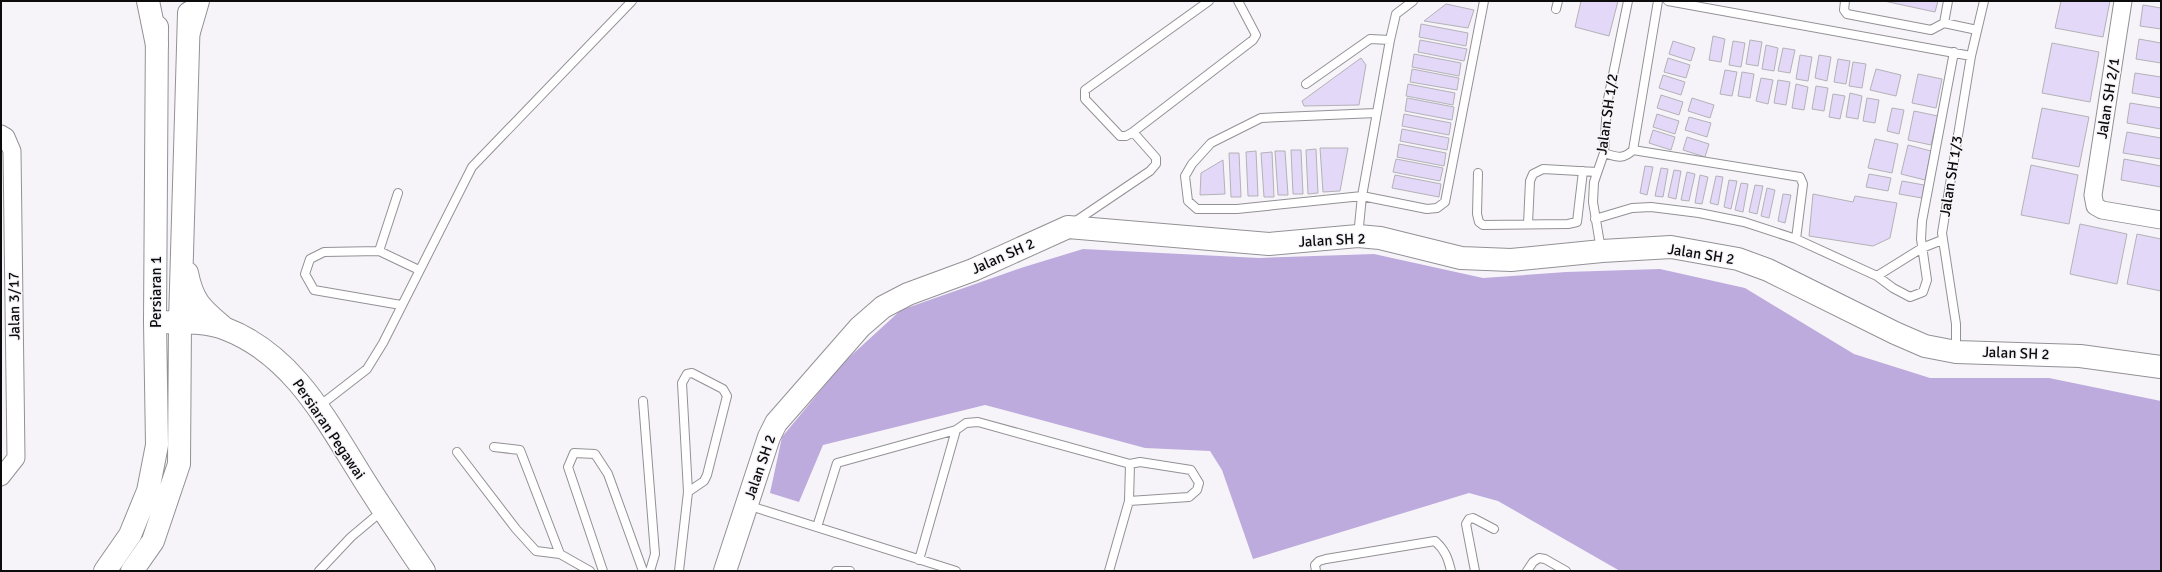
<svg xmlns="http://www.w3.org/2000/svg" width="2162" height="572" viewBox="0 0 2162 572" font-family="Signika,sans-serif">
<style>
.forest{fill:#bdabdd}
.building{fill:#e3d8f8;stroke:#b3b2b6}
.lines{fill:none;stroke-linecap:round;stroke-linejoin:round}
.lane-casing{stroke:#939195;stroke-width:10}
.street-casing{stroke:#939195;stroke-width:19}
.secondary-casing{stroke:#939195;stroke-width:24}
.highway-casing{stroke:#939195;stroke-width:24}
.lane{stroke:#fff;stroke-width:8}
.street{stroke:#fff;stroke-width:17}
.secondary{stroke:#fff;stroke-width:22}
.highway{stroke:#fff;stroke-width:22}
.labels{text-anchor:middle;stroke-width:3;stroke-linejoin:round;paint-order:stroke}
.street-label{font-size:15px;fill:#0c0c0d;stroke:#f6f4f9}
</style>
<rect width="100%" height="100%" fill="#f6f4f9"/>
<path class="forest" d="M1083,249L1259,258L1374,254L1483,278L1566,272L1660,269L1745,288L1854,354L1930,378H2049L2161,401V571H1620L1498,501L1469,493L1253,559L1222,470L1210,451L1145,448L985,405L823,445L799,502L770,493L782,437L844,362L901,310L1024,267Z"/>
<path class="building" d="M1581,1H1618L1609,36L1575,27Z
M1884,1H1938L1935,12Z
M2061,1H2110L2103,37L2055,28Z
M1446,4L1474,10L1468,28L1424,21Z
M2143,5L2161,8V29L2140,26Z
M1421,24L1468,33L1466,46L1419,37Z
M1713,36L1725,39L1721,62L1709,60Z
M2139,39L2161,43V63L2136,59Z
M1420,40L1467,49L1464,61L1418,52Z
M1750,40L1762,42L1758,66L1746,64Z
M1673,41L1695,48L1691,61L1669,54Z
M1733,41L1745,43L1741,67L1729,65Z
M2052,43L2099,52L2090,102L2042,93Z
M1766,45L1778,48L1774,71L1762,69Z
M1783,48L1795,50L1790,73L1778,71Z
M1414,54L1461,63L1459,76L1412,67Z
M1800,55L1812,57L1808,81L1796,79Z
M1819,55L1831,57L1827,81L1815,78Z
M1361,58L1366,65L1359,105L1304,106L1302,101Z
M1668,58L1690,65L1686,78L1664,72Z
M1838,59L1850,61L1846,84L1834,82Z
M1853,62L1866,64L1862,88L1849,86Z
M1412,69L1459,78L1457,90L1410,82Z
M1876,69L1901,75L1896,96L1870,90Z
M1725,70L1737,72L1732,96L1720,94Z
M1742,72L1754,74L1750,98L1738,96Z
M2135,73L2161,77V98L2132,93Z
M1918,74L1942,79L1936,108L1912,103Z
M1663,75L1685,82L1681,95L1659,88Z
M1761,78L1773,80L1768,104L1756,101Z
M1778,80L1790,82L1786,105L1774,103Z
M1408,84L1455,93L1453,105L1406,96Z
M1796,84L1808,87L1804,110L1792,108Z
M1816,86L1828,88L1824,111L1812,109Z
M1850,93L1862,96L1858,119L1846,117Z
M1833,94L1845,96L1840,119L1829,117Z
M1661,95L1683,102L1679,115L1657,108Z
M1407,98L1454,107L1452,120L1405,111Z
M1692,98L1714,105L1710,118L1688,111Z
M1867,98L1879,100L1875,123L1863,121Z
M2130,103L2161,108V129L2127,123Z
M1892,108L1904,110L1899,134L1887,131Z
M2042,108L2089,117L2079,167L2032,158Z
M1914,111L1938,116L1931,145L1908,140Z
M1404,114L1451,123L1449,135L1402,126Z
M1657,114L1679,121L1675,134L1653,127Z
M1689,117L1711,123L1707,137L1685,130Z
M1402,129L1449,138L1447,150L1400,141Z
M1653,130L1675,137L1671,150L1649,143Z
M2127,132L2161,138V159L2123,153Z
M1687,137L1709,144L1705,157L1683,150Z
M1875,139L1898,144L1892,173L1868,168Z
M1399,144L1446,153L1444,166L1397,157Z
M1908,145L1931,151L1925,180L1901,174Z
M1320,148H1348L1340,191L1323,192Z
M1316,149L1318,193L1308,194L1306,150Z
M1291,150H1301L1303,194H1293Z
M1256,151L1258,196H1248L1246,152Z
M1275,151H1285L1288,195H1278Z
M1272,152L1274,197H1264L1261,153Z
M1229,153H1239L1241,197H1231Z
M1396,159L1443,168L1440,181L1393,172Z
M2124,159L2161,166V187L2121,180Z
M1223,160L1225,194L1200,195L1201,173Z
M2031,165L2078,175L2069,224L2021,215Z
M1645,166L1653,167L1647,195L1640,193Z
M1661,168L1668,169L1663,197L1655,196Z
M1674,170L1681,171L1676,199L1668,197Z
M1687,172L1695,174L1689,201L1681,200Z
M1869,174L1891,178L1888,191L1866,187Z
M1395,175L1441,184L1439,197L1392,188Z
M1700,175L1708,177L1702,204L1695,203Z
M1716,176L1723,177L1718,205L1710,203Z
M1729,180L1737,181L1731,209L1724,207Z
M1902,181L1924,185L1922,198L1899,194Z
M1741,183L1748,184L1743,212L1735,210Z
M1755,185L1763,186L1757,214L1749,212Z
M1767,188L1775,190L1769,218L1761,216Z
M1783,194L1791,195L1785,223L1778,221Z
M1813,194L1853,202L1855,196L1897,203L1890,238L1873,246L1809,236Z
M2080,224L2127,234L2117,284L2070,274Z
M2137,234L2161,239V291L2127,284Z"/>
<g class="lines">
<defs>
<path id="lane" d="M1209,1L1085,90V99L1120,136H1126L1133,132L1253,40L1256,35L1238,1
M1668,1L1971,56
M1845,1L1844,10L1847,14L1931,30L1944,23L1977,30
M1556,9L1558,1
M1944,23L1948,1
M1306,84L1370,39L1390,40
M1376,113L1261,118L1211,143L1192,164L1185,176L1188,201L1197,209H1237L1362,196L1427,209L1437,208L1445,202L1484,1
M1633,150L1800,177L1803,184L1796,239
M1604,153C1617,157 1623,160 1633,150L1658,1
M1478,173L1477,214L1479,222L1483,225L1568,224L1577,222L1583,171
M1595,219L1632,208L1651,207L1699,213L1744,222L1796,239L1877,276L1893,288L1910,297L1923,292L1927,280L1921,239L1922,221L1954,52
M1073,223L1150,171L1156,164V158L1133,132
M1528,224L1530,181L1533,174L1543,169L1597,172
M1358,236L1362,196L1390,40L1396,14L1413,1
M1601,250L1593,202L1594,182L1604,153L1607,104L1628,1
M379,251L398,193
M1877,276L1922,248L1942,240
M401,305L314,290L305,274L310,259L324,252L379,251L419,270
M1956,351V324L1942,233L1971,56L1984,1
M643,401L655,554L650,571
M318,407L367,369L383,343L472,167L632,1
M494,447L520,450L560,554L590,571
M457,452L516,529L536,551L560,554
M747,505L956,571
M817,527L837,463L956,430L966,423L978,422L1130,464L1140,462L1191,470L1199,483L1197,490L1189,497L1129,501
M919,560L956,430
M319,571L351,537L382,511
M603,571L568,467L574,453L595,454L608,474L643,571
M679,571L688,492L682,383L687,374L692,373L723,389L727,396L707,475L704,481L688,492
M836,571H850
M1109,571L1129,501L1130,464
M1316,571L1315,565L1319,561L1326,559L1435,541C1445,550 1448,558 1451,571
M1475,571L1466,524L1469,519L1473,518L1494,529
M1527,571L1533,562L1539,558L1545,559L1566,571"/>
<path id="street" d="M2123,1L2093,195L2095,206L2102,210L2161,220
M1,134L6,137L12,151L16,458L1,477"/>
<path id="secondary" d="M187,273C193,303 202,309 224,328
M166,322C185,322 208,322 226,329C291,354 324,416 359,472C380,506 402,538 424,571
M105,571L130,535L148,491L157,445L155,322L157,27
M132,571L153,541L179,464L180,322L189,13
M725,571L769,437L776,423L860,327L883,307L908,294L973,270L1068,227L1269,244L1358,236L1380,238L1461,258L1511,260L1602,251L1671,247L1738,259L1768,270L1895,333L1925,346L1956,352L2080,356L2161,367"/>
<path id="highway" d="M148,1L157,45
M189,32L198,1"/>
</defs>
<use href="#lane" class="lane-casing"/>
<use href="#street" class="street-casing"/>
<use href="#secondary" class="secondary-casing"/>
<use href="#highway" class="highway-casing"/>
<use href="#lane" class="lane"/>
<use href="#street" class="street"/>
<use href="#secondary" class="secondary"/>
<use href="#highway" class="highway"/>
</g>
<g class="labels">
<g class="street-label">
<text transform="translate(2108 98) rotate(-81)" y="5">Jalan SH 2/1</text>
<text transform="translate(1607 114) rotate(-82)" y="5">Jalan SH 1/2</text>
<text transform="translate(1951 176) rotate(-81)" y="5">Jalan SH 1/3</text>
<text transform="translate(1332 240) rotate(-3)" y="5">Jalan SH 2</text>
<text transform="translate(1701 254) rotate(9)" y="5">Jalan SH 2</text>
<text transform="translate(1003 256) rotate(-24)" y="5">Jalan SH 2</text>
<text transform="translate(156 292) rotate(-90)" y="5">Persiaran 1</text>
<text transform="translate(14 306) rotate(-91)" y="5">Jalan 3/17</text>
<text transform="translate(2016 353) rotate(2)" y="5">Jalan SH 2</text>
<text transform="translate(329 429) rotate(56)" y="5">Persiaran Pegawai</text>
<text transform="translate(760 467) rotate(-71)" y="5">Jalan SH 2</text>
</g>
</g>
<rect width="2162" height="572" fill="none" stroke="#0c0c0d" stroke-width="4"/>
</svg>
